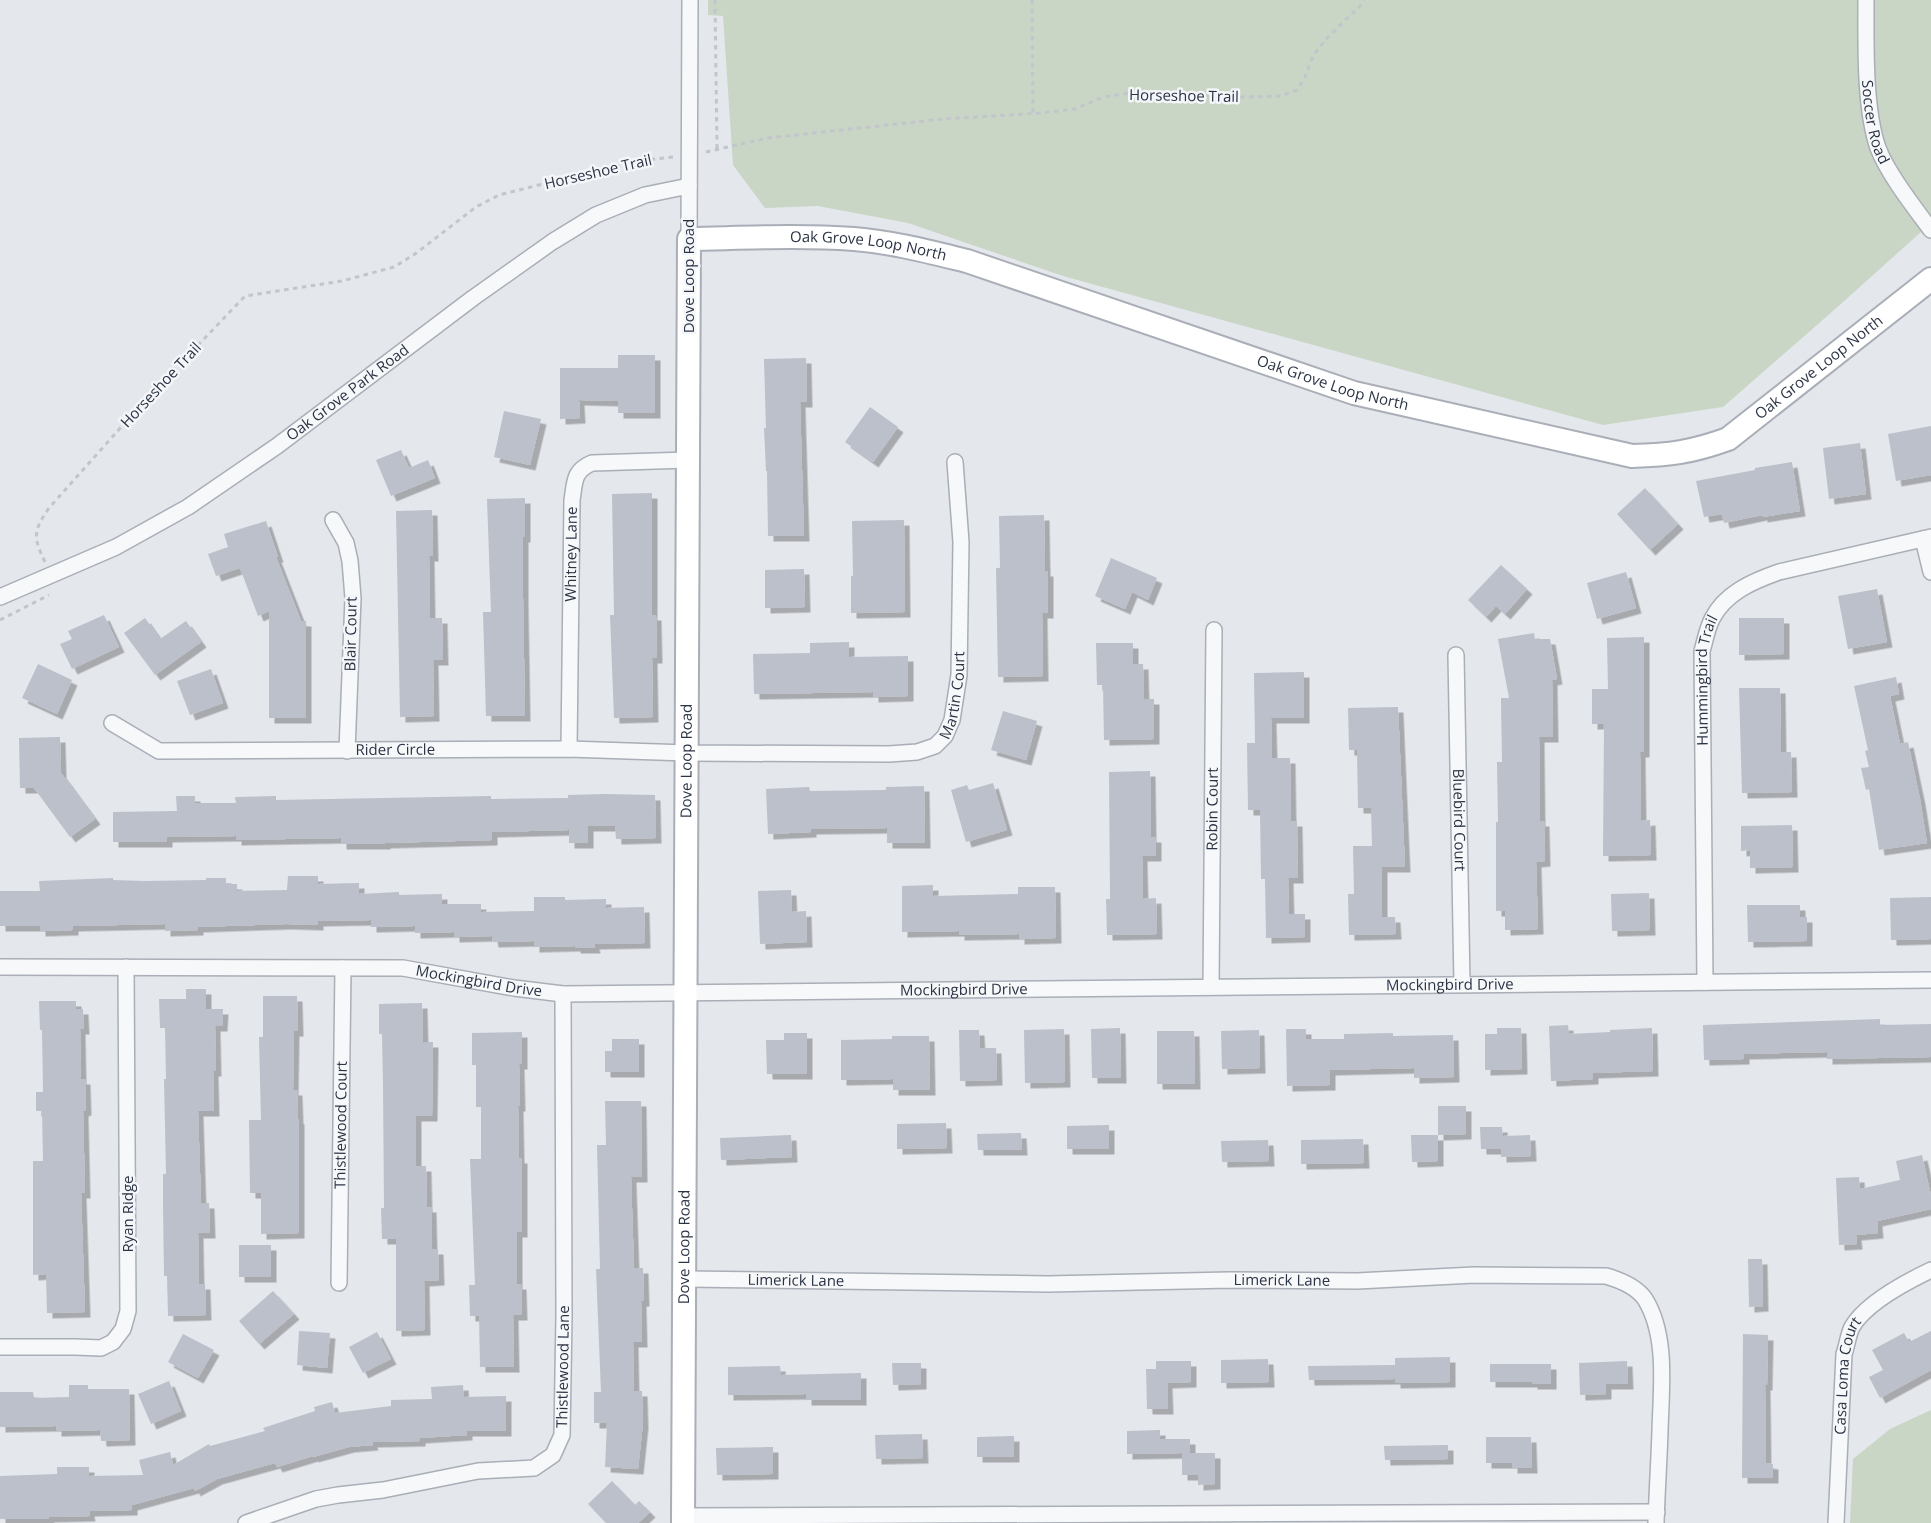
<svg xmlns="http://www.w3.org/2000/svg" width="1931" height="1523" viewBox="0 0 1931 1523" font-family="'Open Sans',sans-serif">
<style>
.green{fill:#c9d6c5}
.building{fill:#bbc0ca;filter:url(#shadow)}
.lines{fill:none;stroke-linecap:round;stroke-linejoin:round}
.street-casing{stroke:#a9aeb7;stroke-width:18}
.secondary-casing{stroke:#a9aeb7;stroke-width:26}
.path{stroke:#c2c5cb;stroke-width:3;stroke-dasharray:4.5 4.5;stroke-linecap:butt}
.street{stroke:#f7f8fa;stroke-width:15}
.secondary{stroke:#fff;stroke-width:22}
.labels{text-anchor:middle;stroke-width:5;stroke-linejoin:round;paint-order:stroke}
.street-label{font-size:15px;fill:#2b3445;stroke:#f4f6f9}
</style>
<defs>
<filter id="shadow"><feDropShadow dx="5.5" dy="5.5" stdDeviation="0" flood-color="#0004"/></filter>
</defs>
<rect width="100%" height="100%" fill="#e4e7ec"/>
<path class="green" d="M708,0H1931V223L1833,311L1723,407L1603,425L1063,276L908,223L818,206L765,208L733,165L723,16L708,15Z
M1931,1410V1523H1850L1853,1459L1890,1429Z"/>
<path class="building" d="M618,355H655V413H618V401L579,400L580,418L560,419V368H618Z
M806,358L807,402H800L804,536H768L767,471H766L764,428H766L764,359Z
M870,407L898,427L873,462L845,442Z
M504,411L541,419L530,465L494,457Z
M1931,426V475L1896,481L1888,434Z
M1860,443L1866,494L1829,499L1823,448Z
M401,450L409,468L428,460L435,478L391,496L376,460Z
M1792,462L1800,511L1762,517V515L1724,523L1722,514L1704,517L1696,481L1755,470V468Z
M1645,488L1678,524L1650,550L1617,514Z
M652,493V615H656L657,658H652L653,717L614,718L610,615H614L612,494Z
M525,498V537H523V598L525,716H486L483,612H491L487,499Z
M432,510L433,556H429L430,618H442L443,660H433L434,716L400,717L396,511Z
M1044,515L1045,571H1048V613H1042L1043,676L998,677L996,568H1000L999,516Z
M904,520L905,612L851,613V576H853L852,521Z
M266,521L278,557H276L301,621H306V718H269V611L258,616L240,568L216,576L208,554L228,547L224,534Z
M1111,558L1157,578L1148,600L1132,592L1125,609L1095,596Z
M1501,565L1527,589L1505,614L1496,606L1486,617L1468,600Z
M804,569L805,607L765,608V570Z
M1626,572L1636,608L1597,619L1587,583Z
M1877,589L1887,642L1848,649L1838,596Z
M104,615L119,647L72,669L60,644L72,639L68,631Z
M145,618L160,639L186,621L201,642L155,675L124,633Z
M1739,618H1784V654L1739,655Z
M1534,633L1535,639H1550L1557,679L1552,680L1553,737H1539L1540,821H1544L1545,861L1536,862L1538,929L1505,930V911H1496V822H1498L1497,762H1502L1501,698H1509L1498,639Z
M1644,637V752H1640L1641,821L1650,820L1651,855L1603,856L1604,724H1592V689H1608L1607,638Z
M849,642V657L908,656V696L873,697V692L754,694L753,654L810,653V643Z
M1096,643H1133V664H1143L1144,699H1154V739L1104,740L1103,685H1097Z
M38,664L72,680L57,714L22,698Z
M211,669L223,703L190,715L177,681Z
M1304,672V718H1271L1272,758H1290L1291,821H1297L1298,878H1288L1289,914H1305V937L1266,938L1265,879H1261L1260,810H1248L1247,743H1255L1254,673Z
M1896,677L1899,694L1890,696L1900,744L1908,742L1920,799L1927,843L1879,850L1869,789L1866,790L1861,768L1869,767L1865,751L1868,750L1854,686Z
M1739,688H1780L1781,752H1791L1792,792L1742,793Z
M1398,707L1405,867H1382V917H1395L1396,934L1349,935L1348,894H1354L1353,846H1372L1371,808H1358L1357,750H1349L1348,708Z
M1003,711L1037,721L1026,760L991,750Z
M60,737L61,773L95,819L70,837L34,788H20L19,738Z
M1150,771L1151,837H1156V856H1142L1143,899L1156,898L1157,934L1107,935L1106,899H1110L1109,772Z
M993,783L1007,830L966,842L951,790L967,785L969,790Z
M924,786L925,843H887V828L811,829V832L768,834L766,789L809,787L810,791L886,790V787Z
M605,794L655,795L656,838L616,839L615,826H588V843H569V830L492,832V840L385,843V844H341V838L236,840V836L167,837V842H113V812L177,811L176,796H195V803H236L235,797L276,796V800L491,796V799L568,798V795Z
M1792,825L1793,867L1750,868V850L1741,851V826Z
M288,876H318V884L359,883V894L399,892V895L442,894V904H481V912L534,911V897H565V900L606,899V908L644,907L645,943L594,944L595,948H575V946L534,947V941L493,942L492,936L454,937V932L415,933V926L371,927V920L318,921V925L287,924L198,927V930L165,931V924L73,926V930L40,931V926H0V891H40L39,881L113,878V880L145,881L206,880V878H226V884H237V891L287,890Z
M933,885V896L1018,894V887H1055L1056,938L1019,939V934L959,935V931L902,932V886Z
M791,890L792,912L806,911L807,942L760,944L758,891Z
M1649,893L1650,930L1612,931L1611,894Z
M1931,897V939L1891,940L1890,898Z
M1747,905H1800V917H1807V941L1748,942Z
M186,989H206V1009H223L222,1026H215L216,1071H213L214,1111H198L201,1203H209L210,1233H198L199,1284H205L206,1315L168,1316L167,1276H164L163,1204V1174H166L164,1079H166L165,1028H160L159,999H186Z
M263,996H297L298,1031H294L293,1090H297L298,1119H299V1233L261,1234V1193H250L249,1120H261L259,1037H263Z
M39,1001H76V1009H83L84,1029H80L81,1079H85L86,1110L83,1111L85,1193H81L85,1312L47,1313L46,1274L33,1275V1161H43L42,1111H36V1092H43L42,1030H40Z
M422,1003L423,1042H433L432,1116H416V1166H426L427,1207H431L432,1249H438L439,1280L424,1281L425,1330L396,1331V1239H382L381,1208H384L383,1084L382,1034H379V1004Z
M1880,1019V1025L1931,1024V1057L1827,1059V1052L1744,1054V1059L1704,1060L1703,1025Z
M1568,1025L1569,1034L1610,1032V1030L1652,1028L1653,1071L1593,1073V1079L1551,1081L1549,1026Z
M1120,1028L1121,1078H1092L1091,1029Z
M1497,1028H1521L1522,1069L1485,1070V1034H1497Z
M1064,1029L1065,1082L1025,1083L1024,1030Z
M1286,1029H1306V1039H1344V1034L1393,1033V1036L1453,1035L1454,1077L1414,1078V1068L1330,1070V1085L1287,1086Z
M959,1030H979L980,1048H996L997,1080L960,1081Z
M1259,1030L1260,1068L1222,1069L1221,1031Z
M1157,1031H1194L1195,1084H1157Z
M522,1032V1064H519L520,1106H518L519,1158H522V1232H517V1284H521L522,1315H513L514,1367H480L479,1316H470L469,1285H475L470,1159H481V1107H476V1065H472V1033Z
M784,1033H807V1074H767L766,1040H784Z
M892,1036H929L930,1090H893V1079L841,1080V1040L892,1039Z
M612,1039H639V1072H605V1051H612Z
M605,1101H641L642,1177H631L634,1268H643L644,1301H641L642,1342H633L634,1391H642L643,1423L638,1469L605,1467L607,1423H594V1392H601L596,1269H600L597,1145H606Z
M1438,1106H1466V1134L1438,1135Z
M946,1123L947,1148L897,1149V1124Z
M1109,1125V1149H1067V1126Z
M1480,1127H1502L1503,1136L1530,1135L1531,1156L1501,1157V1149H1481Z
M1021,1133L1022,1150H978L977,1134Z
M791,1135L792,1157L721,1160L720,1138Z
M1411,1135H1438V1161L1412,1162Z
M1363,1139L1364,1163L1301,1164V1140Z
M1268,1140L1269,1161L1222,1162L1221,1141Z
M1922,1155L1931,1196V1209L1877,1221L1878,1233L1856,1235L1857,1244L1839,1245L1836,1178L1859,1177L1860,1189L1900,1180L1896,1161Z
M239,1245H271V1277H239Z
M1748,1259H1762L1763,1306L1749,1307Z
M273,1291L294,1314L259,1344L239,1321Z
M299,1331L330,1333L327,1368L297,1365Z
M1931,1331V1370L1880,1398L1869,1377L1883,1370L1872,1350L1904,1333L1909,1342Z
M377,1332L391,1359L363,1373L349,1347Z
M183,1334L214,1350L198,1378L168,1362Z
M1743,1334L1768,1335L1767,1385H1765L1766,1463L1773,1464V1478H1742Z
M1450,1357V1382L1395,1383V1379L1309,1380L1308,1366L1395,1365V1358Z
M1268,1359L1269,1382L1221,1383V1360Z
M1156,1361H1191V1382L1167,1383L1168,1409H1147L1146,1369H1156Z
M1627,1361L1628,1384H1606V1394L1580,1395L1579,1363Z
M892,1363H921V1384L893,1385Z
M1490,1364H1551V1384H1532V1382H1490Z
M780,1366L781,1375L861,1373V1400H806V1394L728,1395V1367Z
M169,1381L181,1411L151,1424L138,1394Z
M69,1385H88V1389H129L130,1440L101,1441L100,1430L56,1431V1426L0,1427V1392H33L34,1398L69,1397Z
M463,1385L464,1397L506,1396V1431H467V1435L420,1438V1441L372,1442L373,1445L349,1447L313,1457V1456L277,1467L275,1463L217,1479L195,1491L194,1488L132,1505V1510L89,1511L90,1516L48,1517L49,1519H0V1476L57,1474V1467H89V1476L143,1475L139,1460L170,1452L173,1465L209,1444L210,1446L265,1431L263,1428L315,1411L314,1407L332,1402L335,1413L391,1406V1400L432,1399L431,1387Z
M1160,1430V1439H1190V1453H1215V1484L1198,1485V1475H1182V1453L1127,1454V1431Z
M922,1434L923,1458L876,1459L875,1435Z
M1014,1436V1457H977V1437Z
M1486,1437H1531L1532,1468H1512V1463H1486Z
M1448,1445V1459L1385,1460L1384,1446Z
M773,1447V1474L717,1475L716,1448Z
M612,1481L635,1505L639,1501L650,1512L638,1523H606L588,1504Z"/>
<g class="lines">
<defs>
<g id="street">
<path id="s1" d="M1866,0C1866,43 1864,107 1878,148C1888,174 1914,207 1931,230"/>
<path d="M689,239L690,0"/>
<path d="M333,520L346,543L350,561L353,598L347,751"/>
<path d="M1923,539L1931,572"/>
<path id="s2" d="M0,597L116,547L188,507L277,446L473,298L552,242L596,215L645,195L689,186"/>
<path id="s3" d="M1456,655L1462,984"/>
<path id="s4" d="M112,723L159,751L569,749L687,753L889,754L917,752L935,746L945,736L952,720L959,675L961,542L955,462"/>
<path id="s5" d="M569,749L572,500C575,482 573,471 592,463L688,460"/>
<path id="s6" d="M0,967L403,968L514,988L563,994L1931,980"/>
<path id="s7" d="M1705,982L1702,651C1705,641 1707,629 1712,619C1725,593 1753,581 1779,572L1931,537"/>
<path id="s8" d="M1211,987L1214,630"/>
<path id="s9" d="M685,1279L1048,1284L1230,1280L1357,1281L1474,1275L1606,1276C1620,1280 1636,1286 1645,1299C1668,1336 1661,1389 1660,1431C1659,1461 1657,1492 1656,1523"/>
<path id="s10" d="M339,1283L343,968"/>
<path d="M0,1347H75L101,1348L113,1342L123,1329L128,1311L126,967"/>
<path d="M683,1516L1657,1512"/>
<path id="s11" d="M246,1523L316,1499L338,1495L383,1490L478,1471L534,1468L553,1455L562,1435L564,1316L563,994"/>
<path id="s12" d="M1836,1523L1844,1354C1847,1346 1848,1335 1852,1327C1866,1303 1906,1282 1931,1270"/>
</g>
<g id="secondary">
<path id="s13" d="M683,1523L689,239C744,238 799,235 854,239C892,242 930,252 967,261L1354,393L1632,456C1670,455 1692,452 1728,439L1931,279"/>
</g>
</defs>
<use href="#street" class="street-casing"/>
<use href="#secondary" class="secondary-casing"/>
<path class="path" d="M715,0L717,149
M1032,0L1033,114
M706,152L768,138L943,119L1041,113L1075,109L1103,97L1129,93L1245,97L1281,96L1297,90L1305,77L1313,56L1325,40L1361,5L1364,0
M45,562C33,537 33,531 49,508L139,407L245,296L342,281L394,267L415,254L476,207L499,195L635,161L673,157
M0,620L49,595"/>
<use href="#street" class="street"/>
<use href="#secondary" class="secondary"/>
</g>
<g class="labels">
<g class="street-label">
<text transform="translate(1184 96) rotate(1)" y="5">Horseshoe Trail</text>
<text dy="5" stroke="none"><textPath href="#s1" startOffset="123">Soccer Road</textPath></text>
<text transform="translate(598 172) rotate(-13)" y="5">Horseshoe Trail</text>
<text dy="5" stroke="none"><textPath href="#s13" startOffset="1464">Oak Grove Loop North</textPath></text>
<text transform="translate(689 276) rotate(-90)" y="5">Dove Loop Road</text>
<text dy="5" stroke="none"><textPath href="#s13" startOffset="2472">Oak Grove Loop North</textPath></text>
<text dy="5" stroke="none"><textPath href="#s13" startOffset="1950">Oak Grove Loop North</textPath></text>
<text transform="translate(161 385) rotate(-47)" y="5">Horseshoe Trail</text>
<text dy="5" stroke="none"><textPath href="#s2" startOffset="405">Oak Grove Park Road</textPath></text>
<text dy="5" stroke="none"><textPath href="#s5" startOffset="195">Whitney Lane</textPath></text>
<text transform="translate(351 634) rotate(-89)" y="5">Blair Court</text>
<text dy="5" stroke="none"><textPath href="#s7" startOffset="302">Hummingbird Trail</textPath></text>
<text dy="5" stroke="none"><textPath href="#s4" startOffset="888">Martin Court</textPath></text>
<text dy="5" stroke="none"><textPath href="#s4" startOffset="291">Rider Circle</textPath></text>
<text dy="5" stroke="none"><textPath href="#s13" startOffset="762">Dove Loop Road</textPath></text>
<text dy="5" stroke="none"><textPath href="#s8" startOffset="178">Robin Court</textPath></text>
<text dy="5" stroke="none"><textPath href="#s3" startOffset="165">Bluebird Court</textPath></text>
<text dy="5" stroke="none"><textPath href="#s6" startOffset="480">Mockingbird Drive</textPath></text>
<text dy="5" stroke="none"><textPath href="#s6" startOffset="1452">Mockingbird Drive</textPath></text>
<text dy="5" stroke="none"><textPath href="#s6" startOffset="966">Mockingbird Drive</textPath></text>
<text dy="5" stroke="none"><textPath href="#s10" startOffset="158">Thistlewood Court</textPath></text>
<text transform="translate(128 1214) rotate(-90)" y="5">Ryan Ridge</text>
<text dy="5" stroke="none"><textPath href="#s13" startOffset="276">Dove Loop Road</textPath></text>
<text dy="5" stroke="none"><textPath href="#s9" startOffset="597">Limerick Lane</textPath></text>
<text dy="5" stroke="none"><textPath href="#s9" startOffset="111">Limerick Lane</textPath></text>
<text dy="5" stroke="none"><textPath href="#s11" startOffset="408">Thistlewood Lane</textPath></text>
<text dy="5" stroke="none"><textPath href="#s12" startOffset="148">Casa Loma Court</textPath></text>
</g>
</g>
</svg>
